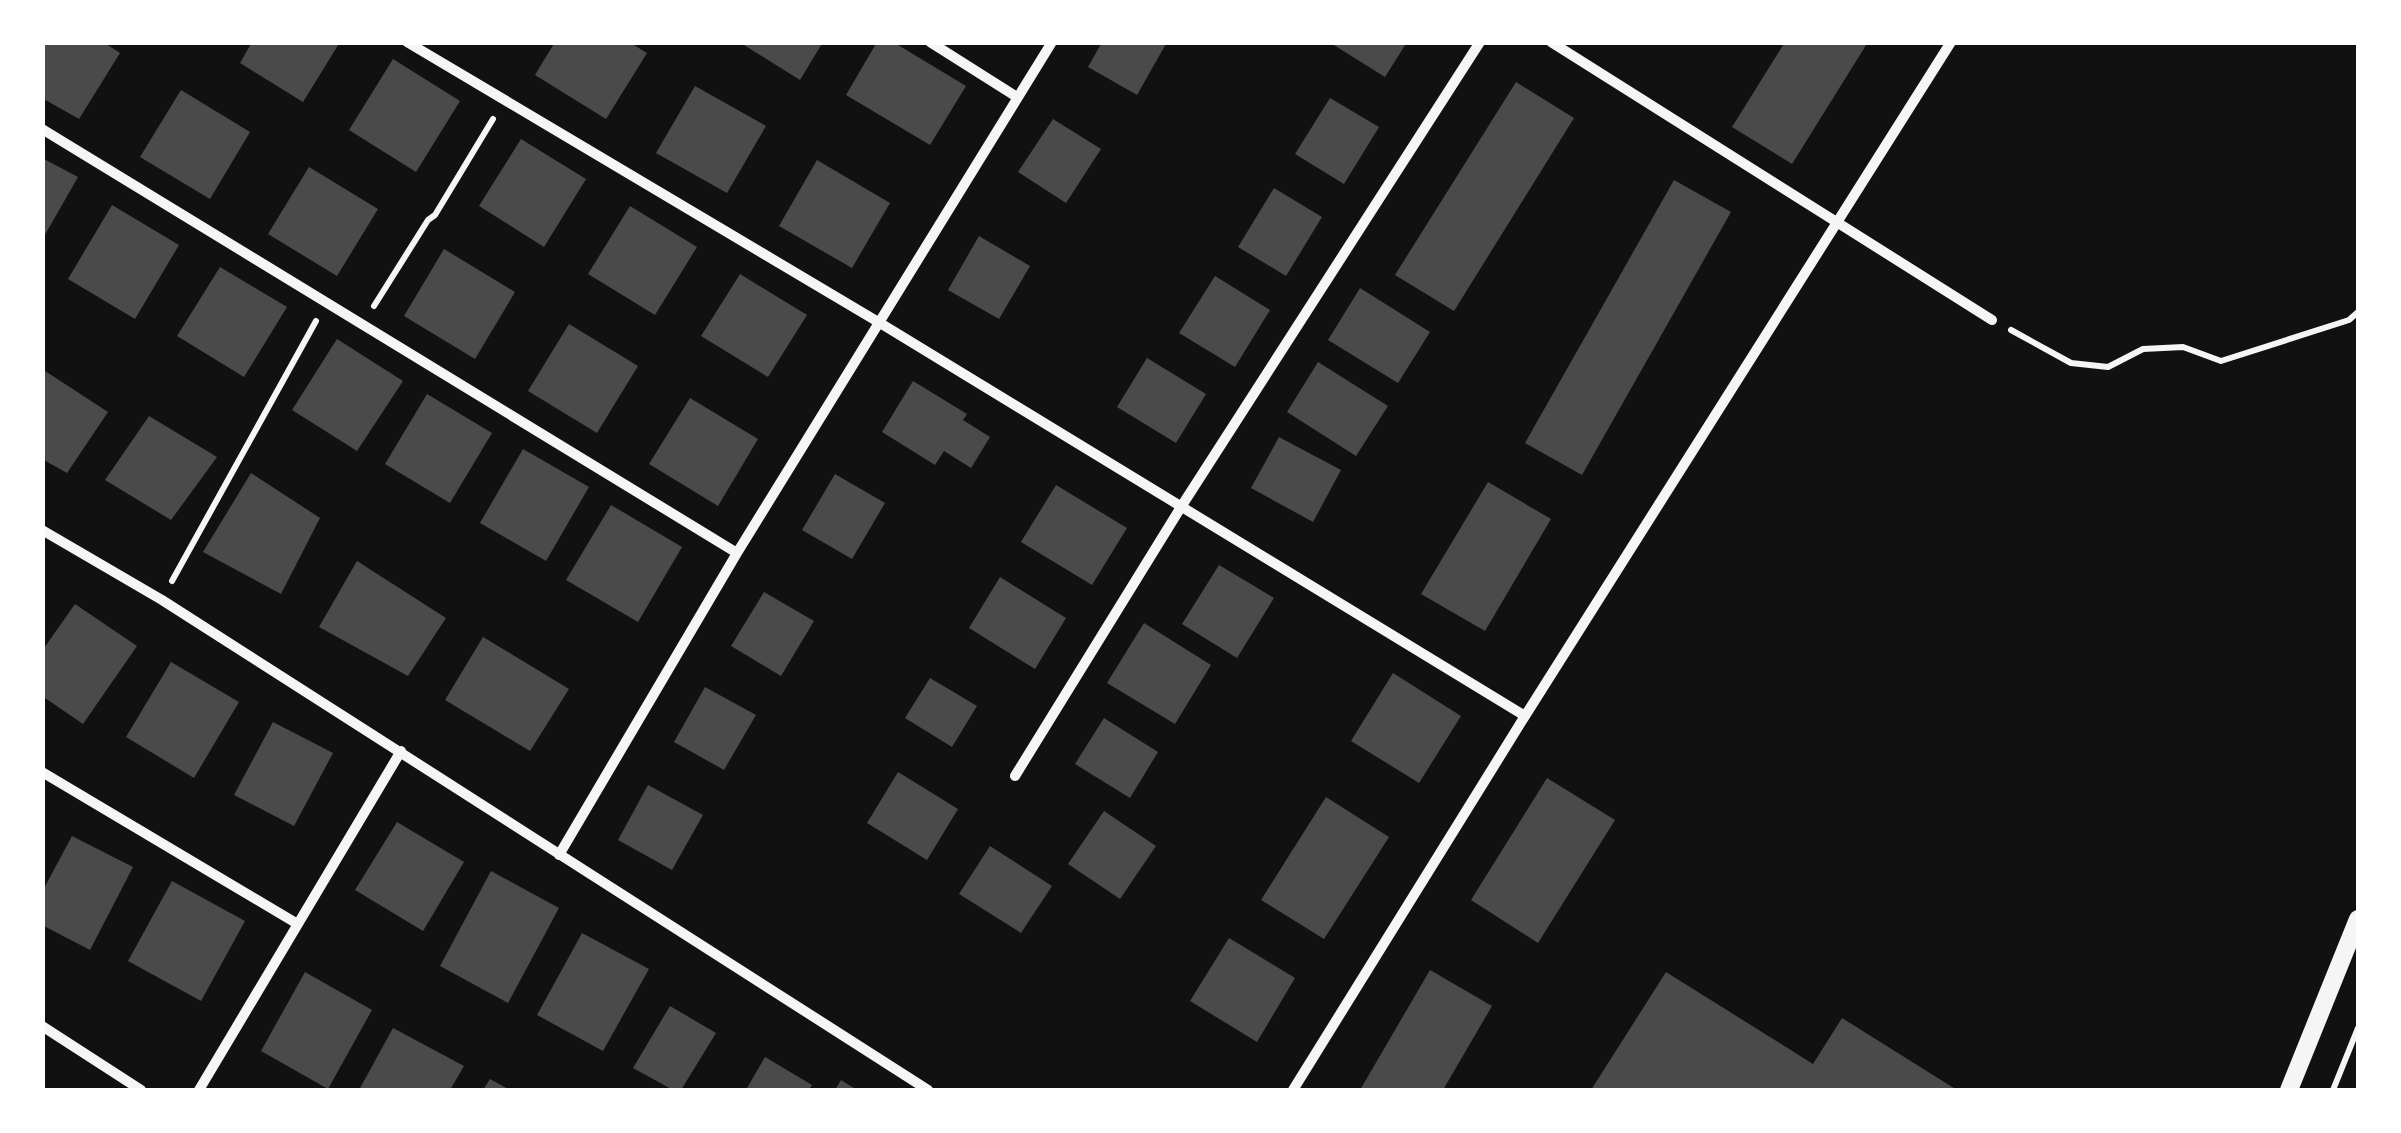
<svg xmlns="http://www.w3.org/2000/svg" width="2401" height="1133" viewBox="0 0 2401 1133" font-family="'Archivo Narrow',sans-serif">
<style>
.building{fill:#4a4a4a}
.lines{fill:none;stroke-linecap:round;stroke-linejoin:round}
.path{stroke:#f5f5f5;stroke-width:6}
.minor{stroke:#f5f5f5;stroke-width:10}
.tertiary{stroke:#f5f5f5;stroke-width:18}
</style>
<rect width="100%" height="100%" fill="#111"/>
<path class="building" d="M42,42H103L120,53L79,119L42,98Z
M252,42H340L303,102L240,63Z
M555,42H629L647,53L606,119L535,75Z
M739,42H823L800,80Z
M877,42H893L966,86L930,145L846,95Z
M1102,42H1167L1137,95L1088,67Z
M1329,42H1407L1385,77Z
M1785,42H1868L1792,164L1732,127Z
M393,59L460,101L416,172L349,130Z
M1516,82L1574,118L1454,311L1395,275Z
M695,86L766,126L727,193L656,153Z
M181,90L250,132L210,199L140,157Z
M1330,98L1379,127L1344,184L1295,154Z
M1053,119L1101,149L1066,203L1018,172Z
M521,139L586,179L544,247L479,206Z
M42,158L78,177L42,240Z
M817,160L890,203L852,268L779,226Z
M309,167L378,209L337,276L268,234Z
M1674,180L1731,212L1582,475L1525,443Z
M1274,188L1322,217L1286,276L1238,247Z
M112,205L179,245L135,319L68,279Z
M630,206L697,247L655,315L588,274Z
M979,236L1030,266L999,319L948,290Z
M444,249L515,292L475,359L404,316Z
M220,267L287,307L244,377L177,336Z
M740,274L807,315L768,377L701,336Z
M1215,276L1270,310L1235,367L1179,333Z
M1360,288L1430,332L1398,383L1328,340Z
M569,324L638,366L597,433L528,391Z
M337,339L403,381L357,451L292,410Z
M1147,358L1206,394L1176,443L1117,407Z
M1318,362L1388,406L1356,456L1287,412Z
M42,369L108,412L67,473L42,459Z
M913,381L967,414L963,420L990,437L971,468L944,451L935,465L882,432Z
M427,394L492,433L450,503L385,464Z
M690,398L758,439L718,506L649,464Z
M149,416L217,457L171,520L105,480Z
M1279,437L1341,470L1313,522L1251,488Z
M523,449L589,487L546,561L480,523Z
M251,473L320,518L281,594L203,552Z
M835,474L885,503L852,559L802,530Z
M1488,482L1551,519L1485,631L1421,594Z
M1056,485L1127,528L1092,585L1021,542Z
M611,505L682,547L638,622L566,580Z
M357,561L446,618L408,676L319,627Z
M1219,565L1274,598L1237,658L1182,624Z
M1000,577L1066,618L1035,669L969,628Z
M764,592L814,621L781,676L731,646Z
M75,604L137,646L83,724L42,696V651Z
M1144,623L1211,665L1175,724L1107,683Z
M483,637L569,689L530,751L445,700Z
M171,662L239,702L194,778L126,737Z
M1393,673L1461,716L1419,783L1351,741Z
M930,678L977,706L952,747L905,718Z
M705,687L756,715L724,770L674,742Z
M1104,718L1158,752L1130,798L1075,764Z
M273,722L333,753L294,826L234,795Z
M898,772L958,809L927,860L867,823Z
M1547,778L1615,820L1538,943L1471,900Z
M648,785L703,815L672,870L618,840Z
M1326,797L1389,837L1324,939L1261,900Z
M1104,811L1156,846L1120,899L1068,864Z
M397,822L464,862L423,931L355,890Z
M72,836L133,867L90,950L42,925V892Z
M990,846L1052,886L1021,933L959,894Z
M491,871L559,908L508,1003L440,966Z
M172,881L245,921L201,1001L128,961Z
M582,933L649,969L603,1051L537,1015Z
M1229,938L1295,978L1257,1042L1190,1001Z
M1430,970L1492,1006L1443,1090H1360Z
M305,972L372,1010L328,1089L261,1051Z
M1666,972L1813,1064L1842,1018L1957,1090H1591Z
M670,1006L716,1033L681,1090H673L633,1068Z
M393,1028L464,1066L450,1090H359Z
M765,1057L812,1085L809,1090H746Z
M490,1079L510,1090H483Z
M841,1080L857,1090H835Z"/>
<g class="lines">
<path class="path" d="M374,306L428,220L435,215L493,119
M2011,330L2071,363L2108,367L2143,349L2183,347L2221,361L2349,320L2358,312
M172,581L316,321
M2333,1090L2358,1028"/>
<path class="minor" d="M407,42L880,323L1525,716
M930,42L1017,97
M1551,42L1992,320
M42,129L737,553
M42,530L162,600L928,1090
M42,772L296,923
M1015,776L1181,507L1480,42
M559,855L737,553L1052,42
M42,1026L141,1090
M199,1090L401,751
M1293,1090L1525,716L1951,42"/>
<path class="tertiary" d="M2289,1090L2358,919"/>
</g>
<rect width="2401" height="1133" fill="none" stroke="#ffffff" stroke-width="90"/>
</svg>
